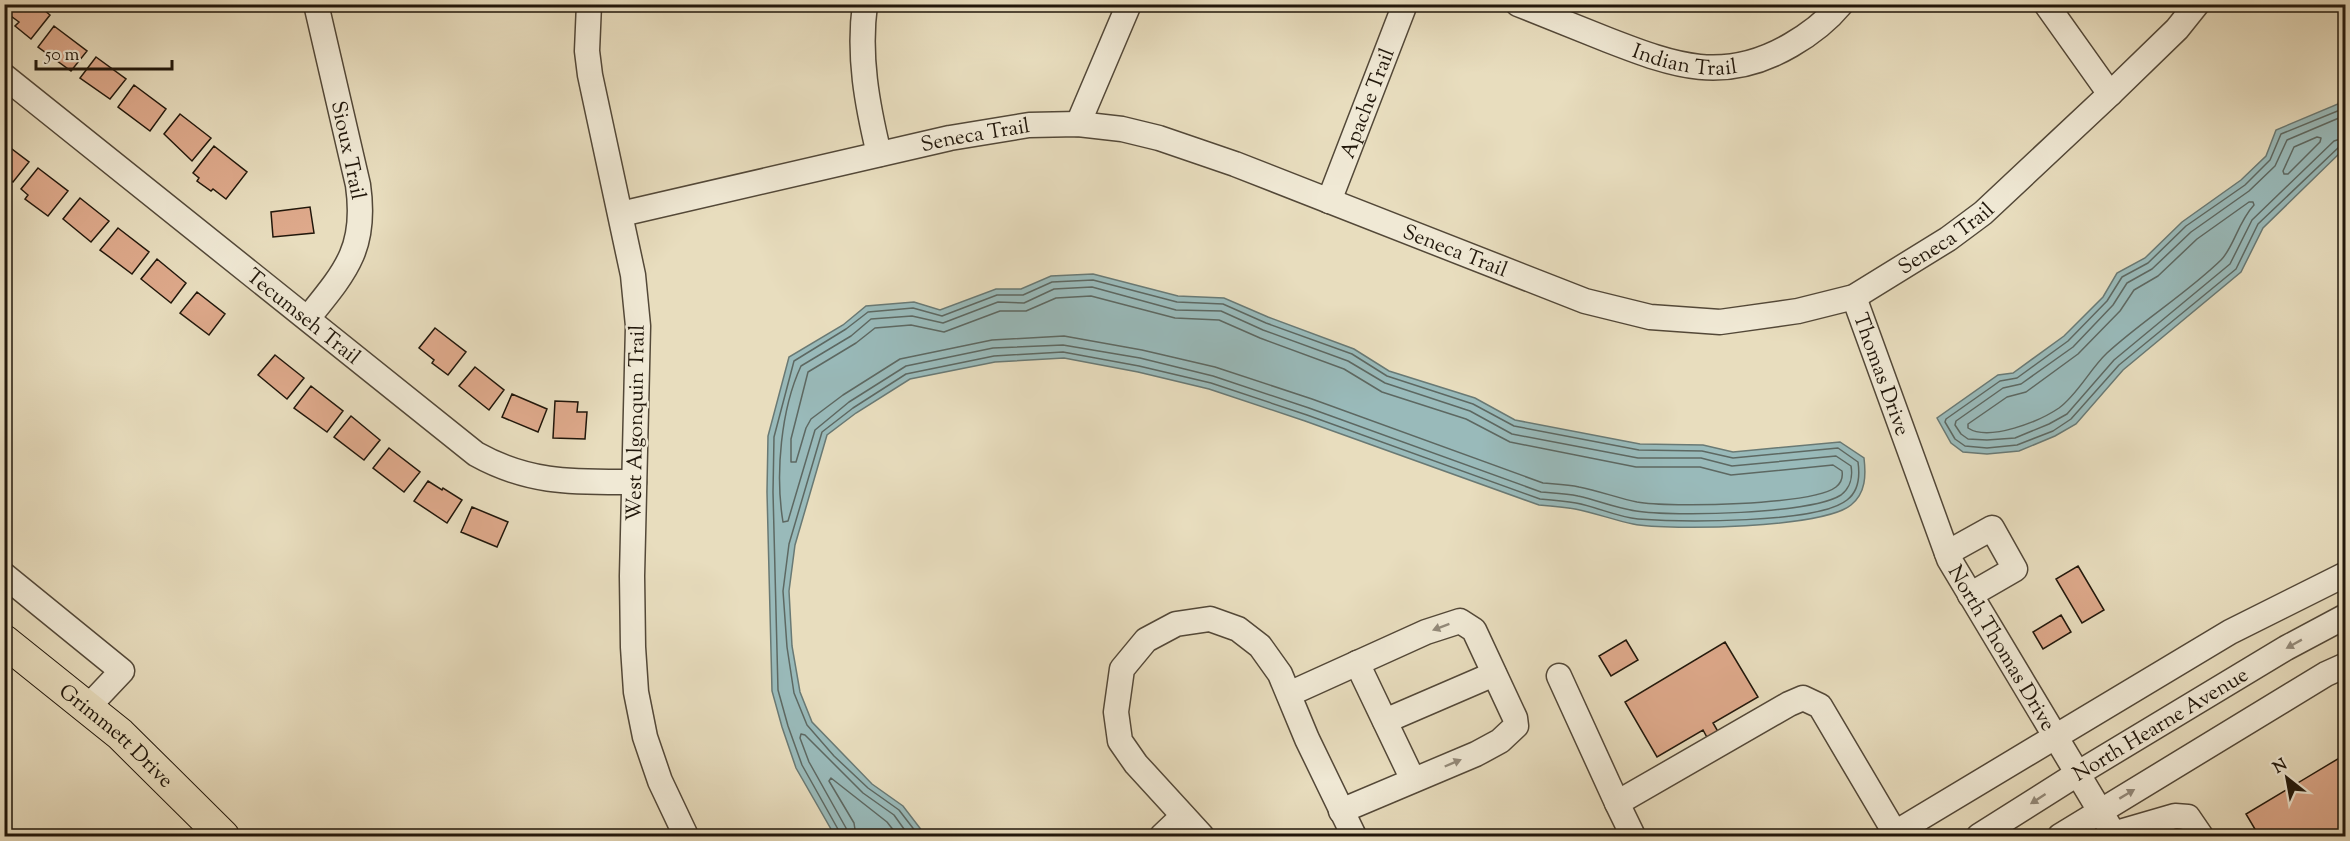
<svg xmlns="http://www.w3.org/2000/svg" width="2350" height="841" viewBox="0 0 2350 841" font-family="'Sorts Mill Goudy',serif">
<style>
.water{fill:#99baba;stroke:#697974;stroke-width:1.5}
.lines{fill:none;stroke-linecap:round;stroke-linejoin:round}
.shore{stroke:#5d6862;stroke-width:1.5}
.building{fill:#dea98b;stroke:#21170b;stroke-width:1.5}
.minor-casing{stroke:#534838;stroke-width:27}
.major-casing{stroke:#21170b;stroke-width:34}
.minor{stroke:#f0e9d5;stroke-width:24}
.major{stroke:#e8ddbe;stroke-width:32}
.oneway{fill:#938a7a}
.labels{text-anchor:middle;stroke-width:5;stroke-linejoin:round;paint-order:stroke}
.street-label{font-size:21px;fill:#21170b;stroke:#f0e9d5}
</style>
<rect width="100%" height="100%" fill="#e8ddbe"/>
<filter id="stains"><feTurbulence type="fractalNoise" baseFrequency=".00333" numOctaves="4"/><feColorMatrix values="0 0 0 0 .2 0 0 0 0 .09 0 0 0 0 .02 0 0 0 .5 -.17"/></filter>
<radialGradient id="worn" r=".72"><stop offset=".6" stop-color="#630" stop-opacity="0"/><stop offset="1" stop-color="#630" stop-opacity=".3"/></radialGradient>
<path class="water" d="M2345,85V148L2263,228L2241,272L2123,370L2076,424L2055,436L2019,451L1987,454L1963,452L1951,443L1937,418L1998,375L2013,373L2064,336L2103,297L2117,273L2145,258L2182,222L2241,180L2266,156L2276,130L2338,104Z
M1093,274L1178,296L1224,298L1268,317L1354,349L1389,371L1475,398L1515,420L1640,444L1703,445L1733,452L1840,442L1864,458C1866,475 1866,493 1851,505C1823,528 1670,531 1633,524C1614,520 1595,513 1575,509C1563,507 1551,506 1539,505L1305,421L1209,389L1138,372L1064,358L995,362L910,379L856,413L827,435L795,545L789,591L792,646L800,692L812,722L872,784L903,806L926,836H835L796,768L782,727L772,691L767,492L768,436L789,357L843,325L866,306L914,302L940,310L996,289H1021L1051,276Z"/>
<g class="lines">
<path class="shore" d="M2346,101L2340,110L2281,134L2270,160L2245,185L2186,226L2148,263L2122,277L2107,301L2068,341L2017,378L2000,381L1946,419L1945,422L1955,439L1965,446L1987,448L2017,445L2053,431L2071,419L2119,365L2236,269L2258,224L2339,147L2346,145
M2346,115L2287,140L2275,166L2249,191L2191,232L2152,269L2127,283L2113,305L2073,347L2021,384L2003,388L1956,421L1955,425L1961,434L1968,439L1987,440L2015,438L2049,424L2067,414L2114,360L2230,264L2252,220L2334,141L2346,137
M2317,137L2321,138L2320,142L2288,174H2284L2283,171L2294,147Z
M2249,202H2253L2254,205C2238,222 2234,247 2221,260C2186,294 2143,320 2107,353C2090,369 2078,394 2059,408C2040,421 1989,442 1968,428V424L2007,397L2026,392L2078,354L2120,311L2134,290L2158,276L2197,239Z
M1092,287L1176,310L1221,311L1263,330L1348,361L1385,383L1470,411L1512,434L1638,458H1701L1732,466L1836,456L1851,466C1853,477 1850,488 1841,495C1811,514 1673,517 1636,511C1616,508 1597,500 1578,496C1566,493 1553,493 1541,492L1309,408L1213,376L1140,358L1063,345L993,348L906,366L849,402L815,430L788,521L783,522C775,474 781,409 801,366L851,336L871,319L912,316L943,323L998,302L1024,303L1054,289Z
M1091,296L1175,318L1219,320L1260,338L1344,369L1382,392L1466,419L1510,442L1636,467H1700L1731,475L1833,465L1842,471C1843,477 1841,483 1836,487C1813,505 1669,508 1637,502C1618,498 1599,491 1579,487C1568,484 1555,484 1543,483L1312,399L1215,367L1142,350L1064,336L992,340L900,359L843,395L811,419L806,428L796,462H791V439L808,372L856,343L875,328L911,325L944,332L1000,311H1026L1056,298Z
M840,836L839,831L802,765L788,726L778,690L773,492L774,437L794,361L846,329L868,312L913,308L942,316L997,295H1023L1052,282L1093,280L1177,302L1223,304L1266,323L1352,354L1387,376L1473,404L1514,426L1639,450L1702,451L1733,458L1838,448L1858,462C1860,476 1859,491 1847,500C1817,524 1679,522 1638,519C1617,517 1597,507 1576,503C1564,501 1552,500 1540,499L1307,415L1211,383L1139,366L1063,352L994,356L906,374L853,408L822,432L789,544L783,591L787,647L794,693L807,725L834,756L868,788L899,810L919,836
M847,836L846,828L809,762L800,738L801,734L805,735L863,793L894,815L909,836
M856,836L854,823L829,781L831,778L887,822L898,836"/>
</g>
<path class="building" d="M7,4H37L50,15L31,39L15,26L19,22L4,11Z
M54,26L87,51L71,71L38,47Z
M96,57L126,79L110,99L80,78Z
M134,85L166,109L150,131L118,107Z
M180,114L211,138L192,161L164,134Z
M4,143L29,162L13,182L4,176Z
M214,146L247,172L226,199L213,189L211,191L197,181L199,178L193,173Z
M38,168L68,191L48,216L25,199L28,195L21,189Z
M80,198L109,221L91,242L63,219Z
M310,207L314,233L273,237L271,212Z
M118,228L149,252L132,274L100,250Z
M157,259L186,283L171,303L141,279Z
M197,292L225,314L209,335L180,313Z
M435,328L466,352L448,375L432,363L434,360L419,348Z
M275,355L304,378L287,399L258,375Z
M475,367L504,390L489,410L459,386Z
M311,386L343,411L327,432L294,408Z
M512,394L547,409L538,432L502,417Z
M555,401L578,402L577,412H587L585,439L553,438Z
M351,416L380,440L364,460L334,437Z
M389,448L420,472L404,492L373,468Z
M428,481L442,490L443,488L462,500L447,523L414,501Z
M472,507L508,522L497,547L461,532Z
M2078,566L2104,610L2082,623L2056,579Z
M2061,615L2071,632L2043,649L2033,632Z
M1626,640L1638,660L1611,676L1599,656Z
M1725,642L1758,697L1713,723L1720,735L1709,741L1703,730L1657,757L1625,702Z
M2346,754V836H2259L2246,814Z"/>
<g class="lines">
<defs>
<g id="minor">
<path d="M589,4L587,51L590,75L633,275L638,326L632,576L633,647L636,692L645,737L660,781L686,836"/>
<path d="M865,4C858,56 867,104 879,154"/>
<path id="s1" d="M1518,4C1548,16 1578,28 1608,40C1675,66 1724,84 1791,45C1810,34 1827,21 1841,4"/>
<path d="M2046,4L2110,94"/>
<path id="s2" d="M4,76L476,454C530,484 574,482 634,482"/>
<path d="M1078,124L1129,4"/>
<path id="s3" d="M1329,201L1405,4"/>
<path id="s4" d="M621,214L950,138L1029,125L1078,124L1122,129L1159,138L1235,164L1585,301L1650,317L1720,322L1798,311L1854,297L1948,239L1983,213L2110,94L2177,29L2197,4"/>
<path id="s5" d="M1854,297L1949,559L2115,836"/>
<path d="M308,318C346,271 367,248 358,185L316,4"/>
<path d="M1947,553L1992,528L2015,569L1970,595"/>
<path d="M4,575L122,671L88,707"/>
<path d="M1357,663L1413,780"/>
<path d="M1559,676L1617,803"/>
<path d="M1289,694L1426,632L1460,621L1474,630L1515,718L1516,726L1500,741L1476,754L1341,811"/>
<path d="M1385,721L1494,674"/>
<path d="M1162,836L1183,816"/>
<path d="M1202,836L1136,764L1120,741L1116,712L1122,669L1146,640L1176,624L1210,619L1238,629L1260,646L1280,674L1307,739L1354,836"/>
<path d="M1633,836L1617,803L1789,704L1803,698L1820,706L1895,833"/>
<path d="M1890,836L2230,632L2346,574"/>
<path id="s6" d="M1979,836L2077,774L2286,648L2346,616"/>
<path d="M2060,836L2326,674L2346,665"/>
<path d="M2110,836L2113,834L2175,816L2188,817L2201,836"/>
</g>
<g id="major">
<path id="s7" d="M4,641L120,734L223,836"/>
</g>
</defs>
<use href="#minor" class="minor-casing"/>
<use href="#major" class="major-casing"/>
<use href="#minor" class="minor"/>
<use href="#major" class="major"/>
</g>
<defs><path id="oneway-solid" d="M-6-.8H1V-3.2L6.5 0L1 3.2V.8H-6Z" transform="scale(1.5)"/></defs>
<g class="oneway">
<use href="#oneway-solid" transform="translate(1441 627) rotate(159)"/>
<use href="#oneway-solid" transform="translate(2294 644) rotate(151)"/>
<use href="#oneway-solid" transform="translate(1453 763) rotate(-23)"/>
<use href="#oneway-solid" transform="translate(2127 794) rotate(-31)"/>
<use href="#oneway-solid" transform="translate(2038 799) rotate(147)"/>
</g>
<g class="labels">
<g class="street-label">
<text dy="7" stroke="none"><textPath href="#s1" startOffset="177">Indian Trail</textPath></text>
<text dy="7" stroke="none"><textPath href="#s3" startOffset="105">Apache Trail</textPath></text>
<text dy="7" stroke="none"><textPath href="#s4" startOffset="363">Seneca Trail</textPath></text>
<text transform="translate(349 150) rotate(78)" y="7">Sioux Trail</text>
<text dy="7" stroke="none"><textPath href="#s4" startOffset="1388">Seneca Trail</textPath></text>
<text dy="7" stroke="none"><textPath href="#s4" startOffset="866">Seneca Trail</textPath></text>
<text dy="7" stroke="none"><textPath href="#s2" startOffset="384">Tecumseh Trail</textPath></text>
<text dy="7" stroke="none"><textPath href="#s5" startOffset="82">Thomas Drive</textPath></text>
<text transform="translate(635 423) rotate(-89)" y="7">West Algonquin Trail</text>
<text dy="7" stroke="none"><textPath href="#s5" startOffset="382">North Thomas Drive</textPath></text>
<text dy="7" stroke="none"><textPath href="#s6" startOffset="213">North Hearne Avenue</textPath></text>
<text dy="7" stroke="none"><textPath href="#s7" startOffset="147">Grimmett Drive</textPath></text>
</g>
</g>
<rect width="2350" height="841" fill="none" stroke="#e8ddbe" stroke-width="24"/>
<rect x="6" y="6" width="2338" height="829" fill="none" stroke="#21170b" stroke-width="3"/>
<rect x="12" y="12" width="2326" height="817" fill="none" stroke="#21170b" stroke-width="1.5"/>
<g transform="translate(2287 778) rotate(329)" stroke="#f0e9d5" stroke-width="4.5" paint-order="stroke">
<path d="M0-4.5L10 22L0 15L-10 22Z" fill="#21170b"/>
<text y="-9" font-size="16" font-weight="bold" text-anchor="middle" fill="#21170b">N</text>
</g>
<path d="M36 60v9h136v-9" fill="none" stroke="#21170b" stroke-width="3"/>
<text x="45" y="60" font-size="18" fill="#21170b" stroke="#f0e9d5" stroke-width="4.5" paint-order="stroke">50 m</text>
<rect width="100%" height="100%" filter="url(#stains)"/>
<rect width="100%" height="100%" fill="url(#worn)"/>
</svg>
